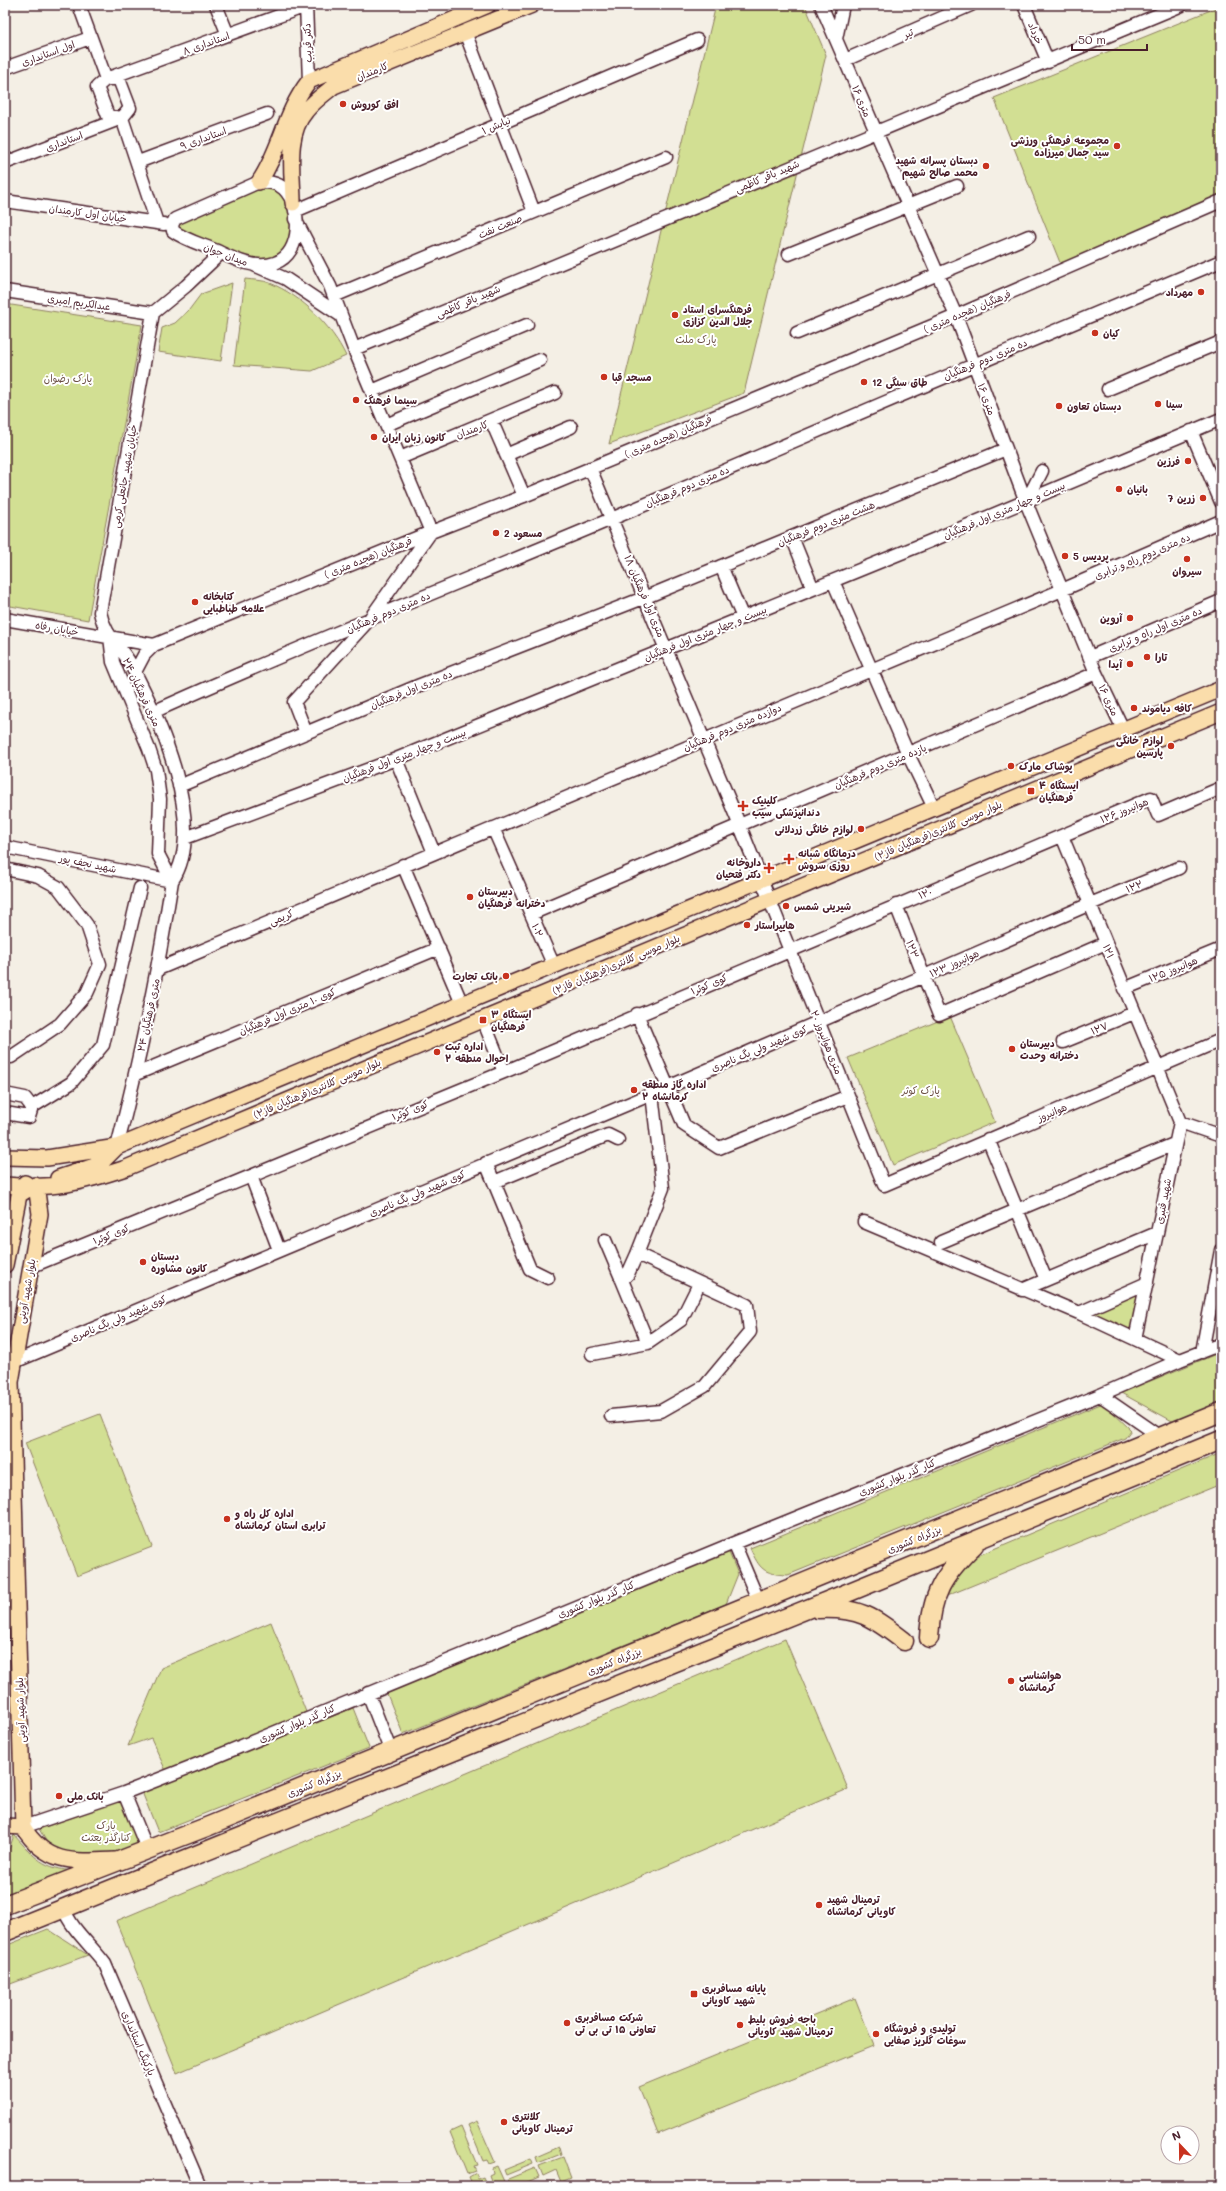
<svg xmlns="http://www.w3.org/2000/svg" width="1226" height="2191" viewBox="0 0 1226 2191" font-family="Mali,'Playpen Sans Arabic',sans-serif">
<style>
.green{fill:#d2df93;stroke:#8e7f5f}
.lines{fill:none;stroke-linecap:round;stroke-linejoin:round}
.minor-casing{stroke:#4a1f2b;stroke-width:15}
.major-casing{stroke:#4a1f2b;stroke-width:18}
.highway-casing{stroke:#4a1f2b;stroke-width:21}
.minor{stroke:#fff;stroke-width:12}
.major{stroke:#faddab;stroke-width:15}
.highway{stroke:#faddab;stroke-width:18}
.poi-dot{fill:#c8321e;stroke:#fff;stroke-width:1.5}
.labels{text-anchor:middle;stroke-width:4;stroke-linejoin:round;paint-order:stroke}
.street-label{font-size:10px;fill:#4a1f2b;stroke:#fff}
.poi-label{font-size:10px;font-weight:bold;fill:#4a1f2b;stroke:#fff;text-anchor:start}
.park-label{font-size:10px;fill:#6c4f45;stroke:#fff}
</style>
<rect width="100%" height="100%" fill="#f4efe5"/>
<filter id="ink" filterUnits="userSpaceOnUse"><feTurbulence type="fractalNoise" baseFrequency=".025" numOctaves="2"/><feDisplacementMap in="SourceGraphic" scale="8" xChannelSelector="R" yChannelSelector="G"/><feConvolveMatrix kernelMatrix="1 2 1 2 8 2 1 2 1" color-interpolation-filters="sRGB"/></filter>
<g filter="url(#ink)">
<path class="green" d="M716,5H805L826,55L744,393L609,444Z
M1218,7L1221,15V195L1061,265L994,98Z
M259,184L273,185L291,204L294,236L287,250L275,260L252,262L177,232L180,220Z
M245,279C253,280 263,280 270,283C302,296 331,325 346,356L312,371L234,365Z
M232,283L221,361L158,352L162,328L175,323L189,310L201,294Z
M5,304L142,325L88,620L5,605Z
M950,1016L995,1122L893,1165L848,1058Z
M1142,1290L1132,1333L1088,1313Z
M1221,1352V1403L1174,1422L1121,1393Z
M1103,1403L1131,1430L1125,1438L788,1575C764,1574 760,1570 750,1548Z
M100,1414L152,1547L77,1576L25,1443Z
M1221,1453V1484L944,1597L965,1561Z
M728,1550L738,1574L726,1604L403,1734L385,1689Z
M271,1622L306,1712L166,1771L151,1738L128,1746L161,1668Z
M785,1639L848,1789L177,2073L116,1921Z
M353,1708L369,1748L158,1832L142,1792Z
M122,1800L140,1846L101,1856L68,1854L48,1844L39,1829Z
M14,1835C35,1858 43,1869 76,1871L5,1897V1862Z
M48,1929L88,1955L5,1986V1946Z
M855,1998L874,2046L658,2134L639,2087Z
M477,2121L495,2162L489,2164L487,2160L483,2161L468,2125Z
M461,2127L477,2165L473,2166L475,2171L467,2174L450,2132Z
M559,2147L561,2154L538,2163L536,2157Z
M563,2157L571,2178L561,2182L556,2170L543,2176L539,2166Z
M531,2159L533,2164L506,2175L504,2170Z
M497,2166L506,2186H493L489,2175L493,2173L492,2168Z
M535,2168L539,2177L525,2183L526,2186H511L508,2179Z
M476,2173L478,2179L483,2177L487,2186H473L469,2177Z"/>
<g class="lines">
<defs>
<path id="minor" d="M79,5L106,79
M216,5L228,35
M306,5L309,81
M821,5L956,316L1026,502L1096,673L1123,729
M1024,5L1048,62
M465,32L534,212
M836,39L843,5
M845,60L971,5
M5,68L90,38
M106,79H119L130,108L122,118L108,116L97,87L106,79L306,6
M138,162L267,114
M5,163L122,118L157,223
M259,182C268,182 277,182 284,189C302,207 303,253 275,263C255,270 234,259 217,251C203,245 185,240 173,231L172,225L175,219Z
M5,201L164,224
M295,211L697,40
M295,219L330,286L354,349L431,532
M789,254L957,186
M254,265L286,279L340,315
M5,291L153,313
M334,296L666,157
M153,313L186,286L221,253
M797,333L1029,236
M354,349L1182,5
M1108,389L1221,342
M372,391L527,325
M491,420L524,496
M386,425L540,360
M1191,431L1221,502
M506,455L571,427
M400,458L555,393
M590,468L740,826L884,1185L1221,1040
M1026,502L1042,471
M792,537L813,589
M721,566L743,618
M833,581L908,754L934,808
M5,619L154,645L431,532L524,496L956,316L1221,201
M110,637L113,662L149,749L156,770L160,799L158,854L172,881
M1090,657L1221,601
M135,672L144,655L154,645
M153,712C303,644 457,584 609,520C813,433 1016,346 1221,261
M306,733L294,702L369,620L431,532
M396,759L434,853
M179,786L420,685L646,597L1006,449
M493,828L554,966
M1062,836L1180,1122L1135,1339
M185,838L396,759L933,540L1221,419
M5,847L172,881
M403,865L462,1004
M5,869L38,876L58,887L87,925L100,964L87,993L60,1024L11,1057
M896,905L939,1015L1106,943
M531,914L1096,673
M158,969L1062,590L1221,521
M1124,989L1221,949
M637,1014L684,1125L719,1148L848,1096
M483,1020L504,1072
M1063,1042L1134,1013
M136,1074L439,948
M5,1094L25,1098L32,1107L29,1117L5,1113
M32,1107L71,1083L103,1045L140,888
M1180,1122L1221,1136
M988,1139L1046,1280
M117,1147C140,1059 158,971 172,881C209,826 158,715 130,663C118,643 105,636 100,612L153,313
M486,1163L530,1269L548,1278
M251,1176L279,1250
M494,1182L608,1135L618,1140
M864,1222L1079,1313L1180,1360L1221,1344
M605,1240L622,1280
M941,1242L1174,1144
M30,1267L504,1072L1151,798L1158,815L1221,788
M1022,1290L1157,1233
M1079,1313L1147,1283
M648,1343L681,1320L699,1284
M1202,1352L1221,1250
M592,1354L648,1343L622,1280L628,1274L637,1254L663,1188L652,1094
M14,1362L652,1094L1090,904L1179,868
M1100,1395L1180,1360
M611,1416L661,1411L705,1386L750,1332L747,1305L637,1254
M5,1539H15
M734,1543L759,1602
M368,1693L391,1752
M124,1793L148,1851
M23,1827L124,1793L203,1762L734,1543L1100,1395L1161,1437
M64,1909C71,1929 92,1946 105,1964L200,2186"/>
<path id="major" d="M259,182C281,150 284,113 309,81L488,5
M293,203C293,174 285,135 306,111C314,101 324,94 334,86L532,5
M5,1157L47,1158L117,1147L1221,689
M58,1178L100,1164L117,1147
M25,1183L37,1192L40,1214L11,1382L23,1827C46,1865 75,1862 114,1860
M5,1185C53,1190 81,1183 126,1168L1221,712
M5,1265L19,1195L35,1185
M5,1826L23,1827"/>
<path id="highway" d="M818,1609C859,1607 873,1617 904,1641
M929,1638C931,1594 943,1575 974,1545
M5,1905L209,1826L1221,1412
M5,1932L847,1593L1221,1440"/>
</defs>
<use href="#minor" class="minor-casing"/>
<use href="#major" class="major-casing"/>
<use href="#highway" class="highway-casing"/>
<use href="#minor" class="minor"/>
<use href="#major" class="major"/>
<use href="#highway" class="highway"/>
</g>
</g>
<g class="poi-dot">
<circle cx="343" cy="104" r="4"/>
<circle cx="1117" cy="146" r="4"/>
<circle cx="986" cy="166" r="4"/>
<circle cx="1201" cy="292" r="4"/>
<circle cx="675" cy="315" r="4"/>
<circle cx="1095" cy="333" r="4"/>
<circle cx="604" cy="377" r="4"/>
<circle cx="864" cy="382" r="4"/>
<circle cx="356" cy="400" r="4"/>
<circle cx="1158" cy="404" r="4"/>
<circle cx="1059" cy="406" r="4"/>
<circle cx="374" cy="437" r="4"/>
<circle cx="1188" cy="461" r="4"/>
<circle cx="1119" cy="489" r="4"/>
<circle cx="1203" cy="498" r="4"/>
<circle cx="496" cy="533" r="4"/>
<circle cx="1065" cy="556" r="4"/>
<circle cx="1187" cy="559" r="4"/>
<circle cx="195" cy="602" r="4"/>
<circle cx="1130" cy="618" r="4"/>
<circle cx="1147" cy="657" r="4"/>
<circle cx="1130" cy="664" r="4"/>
<circle cx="1134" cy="708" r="4"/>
<circle cx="1171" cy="746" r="4"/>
<circle cx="1011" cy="766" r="4"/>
<rect x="1027" y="787" width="8" height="8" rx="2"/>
<path d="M741 800h4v4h4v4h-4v4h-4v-4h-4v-4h4z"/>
<circle cx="861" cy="829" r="4"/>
<path d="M787 853h4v4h4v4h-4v4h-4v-4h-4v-4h4z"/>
<path d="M767 862h4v4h4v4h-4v4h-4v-4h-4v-4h4z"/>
<circle cx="470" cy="897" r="4"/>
<circle cx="786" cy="906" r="4"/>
<circle cx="747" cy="925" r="4"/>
<circle cx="506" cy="976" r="4"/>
<rect x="479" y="1016" width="8" height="8" rx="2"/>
<circle cx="1012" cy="1049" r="4"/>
<circle cx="437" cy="1052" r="4"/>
<circle cx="634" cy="1090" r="4"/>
<circle cx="143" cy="1262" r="4"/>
<circle cx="227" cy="1519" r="4"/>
<circle cx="1011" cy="1681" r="4"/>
<circle cx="59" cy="1796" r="4"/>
<circle cx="819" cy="1905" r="4"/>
<rect x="690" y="1990" width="8" height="8" rx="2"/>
<circle cx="567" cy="2023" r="4"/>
<circle cx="740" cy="2025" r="4"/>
<circle cx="876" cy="2034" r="4"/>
<circle cx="504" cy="2122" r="4"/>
</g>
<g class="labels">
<g class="street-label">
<text transform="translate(908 33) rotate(-24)" y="4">تیر</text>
<text transform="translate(1036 33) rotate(67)" y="4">خرداد</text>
<text transform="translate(206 43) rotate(-20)" y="4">استانداری ۸</text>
<text transform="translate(307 43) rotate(-92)" y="4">دکتر قریب</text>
<text transform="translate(48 53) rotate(-20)" y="4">اول استانداری</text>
<text transform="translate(372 71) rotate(-22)" y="4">کارمندان</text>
<text transform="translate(862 101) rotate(67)" y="4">۱۶ متری</text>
<text transform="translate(496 125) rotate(-23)" y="4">نیایش ۱</text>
<text transform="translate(203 138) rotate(-20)" y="4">استانداری ۹</text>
<text transform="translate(64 141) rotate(-21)" y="4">استانداری</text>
<text transform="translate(767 176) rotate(-23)" y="4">شهید باقر کاظمی</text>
<text transform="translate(88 213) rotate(8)" y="4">خیابان اول کارمندان</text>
<text transform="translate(500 226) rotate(-23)" y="4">صنعت نفت</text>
<text transform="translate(226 254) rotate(21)" y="4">میدان جوان</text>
<text transform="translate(468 301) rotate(-23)" y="4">شهید باقر کاظمی</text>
<text transform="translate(79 302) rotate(8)" y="4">عبدالکریم امیری</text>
<text transform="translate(967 311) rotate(-23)" y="4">فرهنگیان (هجده متری )</text>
<text transform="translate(985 359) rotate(-23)" y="4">ده متری دوم فرهنگیان</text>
<text transform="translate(987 399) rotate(70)" y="4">۱۶ متری</text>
<text transform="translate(472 429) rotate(-20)" y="4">کارمندان</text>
<text transform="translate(668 436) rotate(-23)" y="4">فرهنگیان (هجده متری )</text>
<text transform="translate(124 476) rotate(-80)" y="4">خیابان شهید جانعلی کرمی</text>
<text transform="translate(687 486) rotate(-23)" y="4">ده متری دوم فرهنگیان</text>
<text transform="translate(1004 510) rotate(-23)" y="4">بیست و چهار متری اول فرهنگیان</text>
<text transform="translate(826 523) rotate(-22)" y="4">هشت متری دوم فرهنگیان</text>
<text transform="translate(1142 556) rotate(-23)" y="4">ده متری دوم راه و ترابری</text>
<text transform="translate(368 557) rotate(-22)" y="4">فرهنگیان (هجده متری )</text>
<text transform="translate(645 596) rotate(67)" y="4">۱۸ متری اول فرهنگیان</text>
<text transform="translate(388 612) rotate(-23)" y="4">ده متری دوم فرهنگیان</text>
<text transform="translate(57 628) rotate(10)" y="4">خیابان رفاه</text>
<text transform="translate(1155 629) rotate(-23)" y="4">ده متری اول راه و ترابری</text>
<text transform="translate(705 633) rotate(-22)" y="4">بیست و چهار متری اول فرهنگیان</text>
<text transform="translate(411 689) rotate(-22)" y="4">ده متری اول فرهنگیان</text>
<text transform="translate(142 692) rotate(65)" y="4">۲۴ متری فرهنگیان</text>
<text transform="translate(1109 700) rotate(65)" y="4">۱۶ متری</text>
<text transform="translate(732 727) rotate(-23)" y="4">دوازده متری دوم فرهنگیان</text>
<text transform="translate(404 755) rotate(-21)" y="4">بیست و چهار متری اول فرهنگیان</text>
<text transform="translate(880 766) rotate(-23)" y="4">یازده متری دوم فرهنگیان</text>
<text transform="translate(1124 810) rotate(-22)" y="4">هوانیروز ۱۲۶</text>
<text transform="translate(938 830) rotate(-23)" y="4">بلوار موسی کلانتری(فرهنگیان فاز۲)</text>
<text transform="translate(88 863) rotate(12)" y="4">شهید نجف پور</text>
<text transform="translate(1134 886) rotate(-22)" y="4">۱۲۲</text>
<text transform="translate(925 893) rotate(-23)" y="4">۱۲۰</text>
<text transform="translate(281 917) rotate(-23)" y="4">کریمی</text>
<text transform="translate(538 930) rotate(66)" y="4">۱۰۲</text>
<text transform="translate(913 949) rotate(69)" y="4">۱۲۳</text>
<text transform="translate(1109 951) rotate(68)" y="4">۱۲۱</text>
<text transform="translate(954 963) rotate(-24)" y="4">۱۲۳ هوانیروز</text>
<text transform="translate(616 964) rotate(-23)" y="4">بلوار موسی کلانتری(فرهنگیان فاز۲)</text>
<text transform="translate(1173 969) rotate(-22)" y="4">هوانیروز ۱۲۵</text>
<text transform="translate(709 984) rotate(-23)" y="4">کوی کوثر۱</text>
<text transform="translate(287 1011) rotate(-23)" y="4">کوی ۱۰ متری اول فرهنگیان</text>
<text transform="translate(148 1015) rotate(-78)" y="4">۲۴ متری فرهنگیان</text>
<text transform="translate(1099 1028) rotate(-22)" y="4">۱۲۷</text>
<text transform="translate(827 1042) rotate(68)" y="4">۲۰ متری هوانیروز</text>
<text transform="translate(759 1048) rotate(-23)" y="4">کوی شهید ولی بگ ناصری</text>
<text transform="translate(317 1088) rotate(-23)" y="4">بلوار موسی کلانتری(فرهنگیان فاز۲)</text>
<text transform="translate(410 1110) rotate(-22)" y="4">کوی کوثر۱</text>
<text transform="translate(1052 1112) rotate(-23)" y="4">هوانیروز</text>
<text transform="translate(417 1193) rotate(-23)" y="4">کوی شهید ولی بگ ناصری</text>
<text transform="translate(1163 1201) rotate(-79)" y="4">شهید قنبری</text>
<text transform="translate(111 1234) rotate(-22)" y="4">کوی کوثر۱</text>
<text transform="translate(26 1291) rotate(-80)" y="4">بلوار شهید آوینی</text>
<text transform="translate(118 1318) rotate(-23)" y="4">کوی شهید ولی بگ ناصری</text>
<text transform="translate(897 1477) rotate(-22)" y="4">کنار گذر بلوار کشوری</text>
<text transform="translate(914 1539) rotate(-22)" y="4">بزرگراه کشوری</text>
<text transform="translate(596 1599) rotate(-22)" y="4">کنار گذر بلوار کشوری</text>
<text transform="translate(614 1661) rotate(-22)" y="4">بزرگراه کشوری</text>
<text transform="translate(20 1710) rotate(-92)" y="4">بلوار شهید آوینی</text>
<text transform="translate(297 1723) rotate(-23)" y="4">کنار گذر بلوار کشوری</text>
<text transform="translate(314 1783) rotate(-22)" y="4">بزرگراه کشوری</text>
<text transform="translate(139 2043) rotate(67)" y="4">پارکینگ استانداری</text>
</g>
<g class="poi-label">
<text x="351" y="108">افق کوروش</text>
<text x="1109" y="144" text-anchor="end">مجموعه فرهنگی ورزشی<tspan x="1109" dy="12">سید جمال میرزاده</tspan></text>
<text x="978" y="164" text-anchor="end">دبستان پسرانه شهید<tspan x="978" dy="12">محمد صالح شهیم</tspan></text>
<text x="1193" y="296" text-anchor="end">مهرداد</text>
<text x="683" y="313">فرهنگسرای استاد<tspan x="683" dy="12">جلال الدین کزازی</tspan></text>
<text x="1103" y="337">کیان</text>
<text x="612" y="381">مسجد قبا</text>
<text x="872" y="386">طاق سنگی 12</text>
<text x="364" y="404">سینما فرهنگ</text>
<text x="1166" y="408">سینا</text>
<text x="1067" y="410">دبستان تعاون</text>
<text x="382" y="441">کانون زبان ایران</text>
<text x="1180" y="465" text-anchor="end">فرزین</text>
<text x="1127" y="493">بانیان</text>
<text x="1195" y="502" text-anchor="end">زرین 7</text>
<text x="504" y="537">مسعود 2</text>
<text x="1073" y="560">پردیس 5</text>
<text x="1187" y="575" text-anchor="middle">سیروان</text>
<text x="203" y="600">کتابخانه<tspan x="203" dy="12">علامه طباطبایی</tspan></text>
<text x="1122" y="622" text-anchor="end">آروین</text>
<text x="1155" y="661">تارا</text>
<text x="1122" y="668" text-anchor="end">آیدا</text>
<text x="1142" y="712">کافه دیاموند</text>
<text x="1163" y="744" text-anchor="end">لوازم خانگی<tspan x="1163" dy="12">پارسین</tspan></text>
<text x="1019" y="770">پوشاک مارک</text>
<text x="1039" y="789">ایستگاه ۴<tspan x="1039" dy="12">فرهنگیان</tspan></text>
<text x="752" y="804">کلینیک<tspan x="752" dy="12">دندانپزشکی سیب</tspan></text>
<text x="853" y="833" text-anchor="end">لوازم خانگی زردلانی</text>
<text x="798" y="857">درمانگاه شبانه<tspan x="798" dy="12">روزی سروش</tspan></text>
<text x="761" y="866" text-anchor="end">داروخانه<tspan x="761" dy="12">دکتر فتحیان</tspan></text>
<text x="478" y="895">دبیرستان<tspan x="478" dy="12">دخترانه فرهنگیان</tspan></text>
<text x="794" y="910">شیرینی شمس</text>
<text x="755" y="929">هایپراستار</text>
<text x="498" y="980" text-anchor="end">بانک تجارت</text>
<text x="491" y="1018">ایستگاه ۳<tspan x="491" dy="12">فرهنگیان</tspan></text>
<text x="1020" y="1047">دبیرستان<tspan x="1020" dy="12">دخترانه وحدت</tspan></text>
<text x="445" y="1050">اداره ثبت<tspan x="445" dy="12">احوال منطقه ۲</tspan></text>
<text x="642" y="1088">اداره گاز منطقه<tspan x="642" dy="12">۲ کرمانشاه</tspan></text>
<text x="151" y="1260">دبستان<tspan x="151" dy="12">کانون مشاوره</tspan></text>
<text x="235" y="1517">اداره کل راه و<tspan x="235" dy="12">ترابری استان کرمانشاه</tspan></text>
<text x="1019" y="1679">هواشناسی<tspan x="1019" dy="12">کرمانشاه</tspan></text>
<text x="67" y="1800">بانک ملی</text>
<text x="827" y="1903">ترمینال شهید<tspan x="827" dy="12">کاویانی کرمانشاه</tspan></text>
<text x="702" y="1992">پايانه مسافربری<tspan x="702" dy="12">شهید کاویانی</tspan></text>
<text x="575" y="2021">شرکت مسافربری<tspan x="575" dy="12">تعاونی ۱۵ تی بی تی</tspan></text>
<text x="748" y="2023">باجه فروش بلیط<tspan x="748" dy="12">ترمینال شهید کاویانی</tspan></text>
<text x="884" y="2032">توليدی و فروشگاه<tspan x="884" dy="12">سوغات گلريز صفايی</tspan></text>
<text x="512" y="2120">کلانتری<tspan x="512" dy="12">ترمینال کاویانی</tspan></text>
</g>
<g class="park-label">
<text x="696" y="343">پارک ملت</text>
<text x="68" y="382">پارک رضوان</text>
<text x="921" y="1094">پارک کوثر</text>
<text x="106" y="1829">پارک<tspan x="106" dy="12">کنارگذر بعثت</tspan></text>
</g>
</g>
<rect width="1226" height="2191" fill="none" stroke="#fff" stroke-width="20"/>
<rect x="10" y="10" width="1206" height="2171" fill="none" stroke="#4a1f2b" stroke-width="1.5" filter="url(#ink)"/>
<g transform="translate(1180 2145) rotate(338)"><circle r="19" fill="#ffffff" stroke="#b7a5aa"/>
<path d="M0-3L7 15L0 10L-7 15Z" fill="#c8321e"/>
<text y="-6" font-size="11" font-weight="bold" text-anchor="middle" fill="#4a1f2b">N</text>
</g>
<path d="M1072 44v6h75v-6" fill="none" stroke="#4a1f2b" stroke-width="2"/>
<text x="1078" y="44" font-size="12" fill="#4a1f2b" stroke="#ffffff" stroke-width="3" paint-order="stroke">50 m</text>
</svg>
